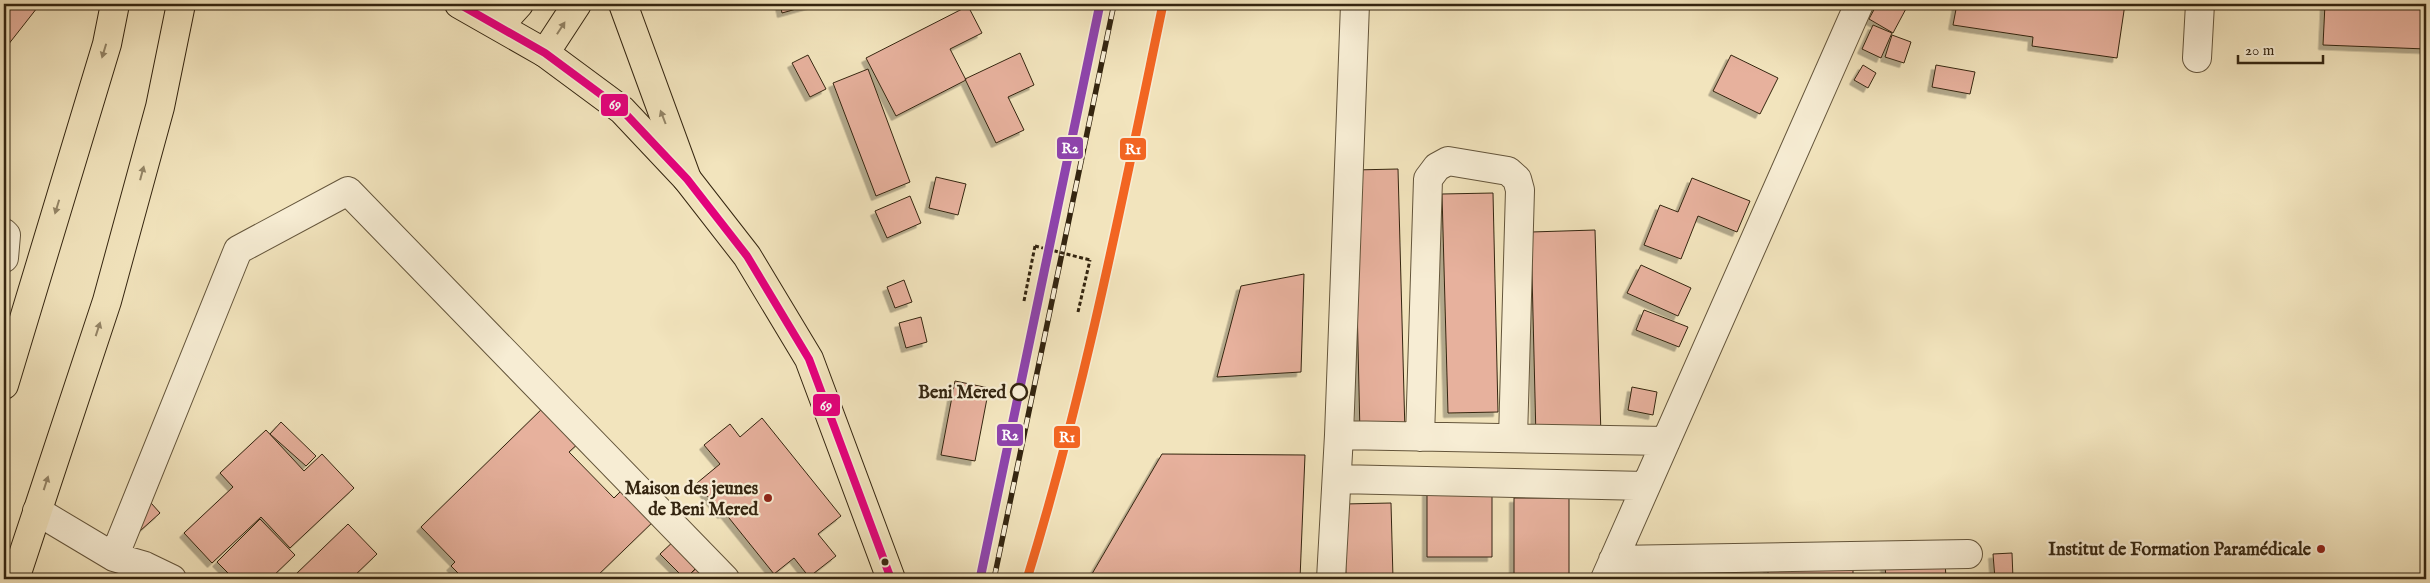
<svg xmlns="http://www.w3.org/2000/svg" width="2430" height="583" viewBox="0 0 2430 583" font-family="'IM FELL English',serif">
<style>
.building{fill:#e7b19d;stroke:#342510;filter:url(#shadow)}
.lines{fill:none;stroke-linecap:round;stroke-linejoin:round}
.street-casing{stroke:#64553b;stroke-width:30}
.primary-casing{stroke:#342510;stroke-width:30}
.highway-casing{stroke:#342510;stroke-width:30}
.path{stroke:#342510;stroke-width:3;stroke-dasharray:4 2.5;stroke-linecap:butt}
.street{stroke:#f7edd4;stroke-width:28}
.primary{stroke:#f2e4bd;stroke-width:28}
.highway{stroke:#f2e4bd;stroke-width:28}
.rail-casing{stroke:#342510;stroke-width:5.5}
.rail{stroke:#f7edd4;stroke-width:4;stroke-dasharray:11;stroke-linecap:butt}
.path-bridge{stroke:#342510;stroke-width:3;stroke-dasharray:4 2.5;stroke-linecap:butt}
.bus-1-casing{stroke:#f7edd4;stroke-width:11}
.bus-1{stroke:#e5007d;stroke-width:8}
.rail-1-casing{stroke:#f7edd4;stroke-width:12}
.rail-2-casing{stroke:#f7edd4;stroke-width:12}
.rail-1{stroke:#f26522;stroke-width:9}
.rail-2{stroke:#8e44ad;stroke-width:9}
.oneway{fill:#938466}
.stop-dot{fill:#f7edd4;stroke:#342510;stroke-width:2.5}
.poi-dot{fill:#8f2418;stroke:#f7edd4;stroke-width:2}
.bus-dot{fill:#342510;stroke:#f7edd4;stroke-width:2}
.labels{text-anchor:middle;stroke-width:4.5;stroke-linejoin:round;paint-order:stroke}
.stop-label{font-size:18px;font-weight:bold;fill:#342510;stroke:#f7edd4;text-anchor:end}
.poi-label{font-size:18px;font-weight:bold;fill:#342510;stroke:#f7edd4;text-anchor:end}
.line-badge{stroke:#f7edd4;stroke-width:2}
.badge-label{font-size:14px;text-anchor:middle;font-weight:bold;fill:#fff}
</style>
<defs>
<filter id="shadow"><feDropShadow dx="-4.5" dy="4.5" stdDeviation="0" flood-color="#0004"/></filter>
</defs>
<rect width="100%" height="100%" fill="#f2e4bd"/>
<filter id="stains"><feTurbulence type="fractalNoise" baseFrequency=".004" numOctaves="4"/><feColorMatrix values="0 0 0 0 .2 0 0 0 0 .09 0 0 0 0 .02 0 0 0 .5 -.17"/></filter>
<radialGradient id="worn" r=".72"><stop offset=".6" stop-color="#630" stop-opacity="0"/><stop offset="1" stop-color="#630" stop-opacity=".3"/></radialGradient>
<path class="building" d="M4,4H32L37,8L4,50Z
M780,4H814L782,13Z
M1877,4L1908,5L1893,33L1869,19Z
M1957,4H2125L2117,58L2032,46L2033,37L1953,25Z
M2325,4H2426V49L2323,45Z
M968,6L982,33L950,49L966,80L896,116L866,58Z
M1873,25L1892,33L1881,58L1862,49Z
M1892,35L1911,42L1904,63L1885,57Z
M1020,53L1034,85L1008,97L1024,130L996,143L965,79Z
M808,55L826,89L810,97L792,63Z
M1731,55L1778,78L1760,114L1713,91Z
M1863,65L1876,73L1868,88L1854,80Z
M1936,65L1975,72L1970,94L1932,87Z
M868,69L910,182L876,196L833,83Z
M1398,169L1405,433L1360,434L1354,170Z
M936,177L966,184L958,215L929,208Z
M1692,178L1750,201L1737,232L1698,216L1681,259L1644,245L1660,205L1678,212Z
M1493,193L1498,412L1448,413L1442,194Z
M910,196L921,223L887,238L875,211Z
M1595,230L1601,436L1536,438L1531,232Z
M1641,265L1691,288L1678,316L1627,293Z
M1304,274L1301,372L1217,377L1241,286Z
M904,280L912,302L895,308L887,287Z
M1644,310L1688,327L1679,347L1636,330Z
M921,317L927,342L906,348L899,323Z
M955,381L989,388L975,461L941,455Z
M1632,387L1657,392L1653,415L1628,410Z
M546,405L581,441L569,452L614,498L627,485L658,517L594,579H464L451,566L455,562L421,527Z
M762,418L841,516L818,534L836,556L809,577L794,558L774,574L725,513L722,514L697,483L720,464L704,445L730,424L740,437Z
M281,422L316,456L306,466L270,434Z
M266,430L304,471L322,454L354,488L290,548L261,517L212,563L184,533L233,487L220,473Z
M1162,454L1305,455L1300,579H1089Z
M1427,491H1492V557H1427Z
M143,494L160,513L140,531L123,512Z
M1514,498H1569V579H1514Z
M1391,503L1393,579H1346L1344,504Z
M260,519L295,555L270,579H234L217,562Z
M348,524L377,554L351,579H297L294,576Z
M676,539L701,563L685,579L660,554Z
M2012,553L2013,579H1995L1993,554Z
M1768,559H1853V579H1768Z
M1945,560L1946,579H1886L1885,565Z
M704,561L722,579H685Z
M1691,561L1693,579H1614L1613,571Z"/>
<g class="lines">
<defs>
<path id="street" d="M2197,58L2200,4
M4,233L6,235L4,258
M1339,435L1666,441
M1420,437L1428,179L1437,167L1448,161L1508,171L1517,179L1520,190L1513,438
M1337,479L1646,486
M37,511L114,557L145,566L172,579
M114,557L238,250L348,191L725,579
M1613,560L1968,554
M1331,579L1339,435L1355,4
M1605,579L1859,4"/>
<path id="primary" d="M459,4L545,53L622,110L687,179L747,256L809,359L891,579"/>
<path id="highway" d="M623,4L687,179
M500,25L519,4
M545,53L577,4
M4,385L107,44L115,4
M15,579L107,301L160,107L181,4"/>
</defs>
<use href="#street" class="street-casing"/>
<use href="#primary" class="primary-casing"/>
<use href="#highway" class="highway-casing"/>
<path class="path" d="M1024,301L1035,246
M1078,312L1090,260"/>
<use href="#street" class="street"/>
<use href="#primary" class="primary"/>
<use href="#highway" class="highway"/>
<defs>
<path id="rail" d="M994,579L1114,4
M1027,579C1085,391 1123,196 1163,4"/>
</defs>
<use href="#rail" class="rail-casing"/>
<use href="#rail" class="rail"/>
<path class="path-bridge" d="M1035,246L1090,260"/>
<defs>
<path id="bus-1" d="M459,4L545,53L622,110L687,179L747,256L809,359L891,579"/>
</defs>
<use href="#bus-1" class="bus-1-casing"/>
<use href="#bus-1" class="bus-1"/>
<defs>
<path id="rail-1" d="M1027,579C1085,391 1123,196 1163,4"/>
<path id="rail-2" d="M980,579L1100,4"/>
</defs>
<use href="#rail-1" class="rail-1-casing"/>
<use href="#rail-2" class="rail-2-casing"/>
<use href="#rail-1" class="rail-1"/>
<use href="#rail-2" class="rail-2"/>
</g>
<defs><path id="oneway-solid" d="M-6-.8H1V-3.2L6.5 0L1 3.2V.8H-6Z" transform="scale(1.25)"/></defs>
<g class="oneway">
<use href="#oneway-solid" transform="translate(561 28) rotate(-57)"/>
<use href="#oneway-solid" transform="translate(104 51) rotate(107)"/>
<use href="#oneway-solid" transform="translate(663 117) rotate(-111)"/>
<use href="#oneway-solid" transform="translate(142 173) rotate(-75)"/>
<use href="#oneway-solid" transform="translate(57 207) rotate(107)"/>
<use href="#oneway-solid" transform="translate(98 329) rotate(-72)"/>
<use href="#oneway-solid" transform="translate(46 483) rotate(-72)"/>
</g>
<circle class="stop-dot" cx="1019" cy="392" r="8"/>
<g class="poi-dot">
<circle cx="768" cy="498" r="5"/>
<circle cx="2321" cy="549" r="5"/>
</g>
<circle class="bus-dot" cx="885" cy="562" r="4.5"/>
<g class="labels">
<g class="stop-label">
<text x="1006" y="398">Beni Mered</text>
</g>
<g class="poi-label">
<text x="758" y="494">Maison des jeunes<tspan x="758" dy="21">de Beni Mered</tspan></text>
<text x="2311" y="555">Institut de Formation Paramédicale</text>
</g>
</g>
<g class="line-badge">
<rect x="600" y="93" width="29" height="24" rx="5" fill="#e5007d"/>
<rect x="1056" y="136" width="28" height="24" rx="5" fill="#8e44ad"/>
<rect x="1119" y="137" width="28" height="24" rx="5" fill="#f26522"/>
<rect x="812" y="393" width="29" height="24" rx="5" fill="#e5007d"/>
<rect x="996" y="423" width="28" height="24" rx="5" fill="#8e44ad"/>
<rect x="1053" y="425" width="28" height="24" rx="5" fill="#f26522"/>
</g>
<g class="badge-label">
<text x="615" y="109">69</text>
<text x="1070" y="153">R2</text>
<text x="1133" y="154">R1</text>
<text x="826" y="410">69</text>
<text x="1010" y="440">R2</text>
<text x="1067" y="442">R1</text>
</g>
<rect width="2430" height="583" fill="none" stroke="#f2e4bd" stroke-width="20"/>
<rect x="5" y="5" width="2420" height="573" fill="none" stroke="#342510" stroke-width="2.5"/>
<rect x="10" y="10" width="2410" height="563" fill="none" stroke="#342510"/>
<path d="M2238 55v8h85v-8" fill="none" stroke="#342510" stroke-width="2.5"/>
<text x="2245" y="55" font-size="15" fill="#342510" stroke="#f7edd4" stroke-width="4" paint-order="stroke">20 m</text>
<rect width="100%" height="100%" filter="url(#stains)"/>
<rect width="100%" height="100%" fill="url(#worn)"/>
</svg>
